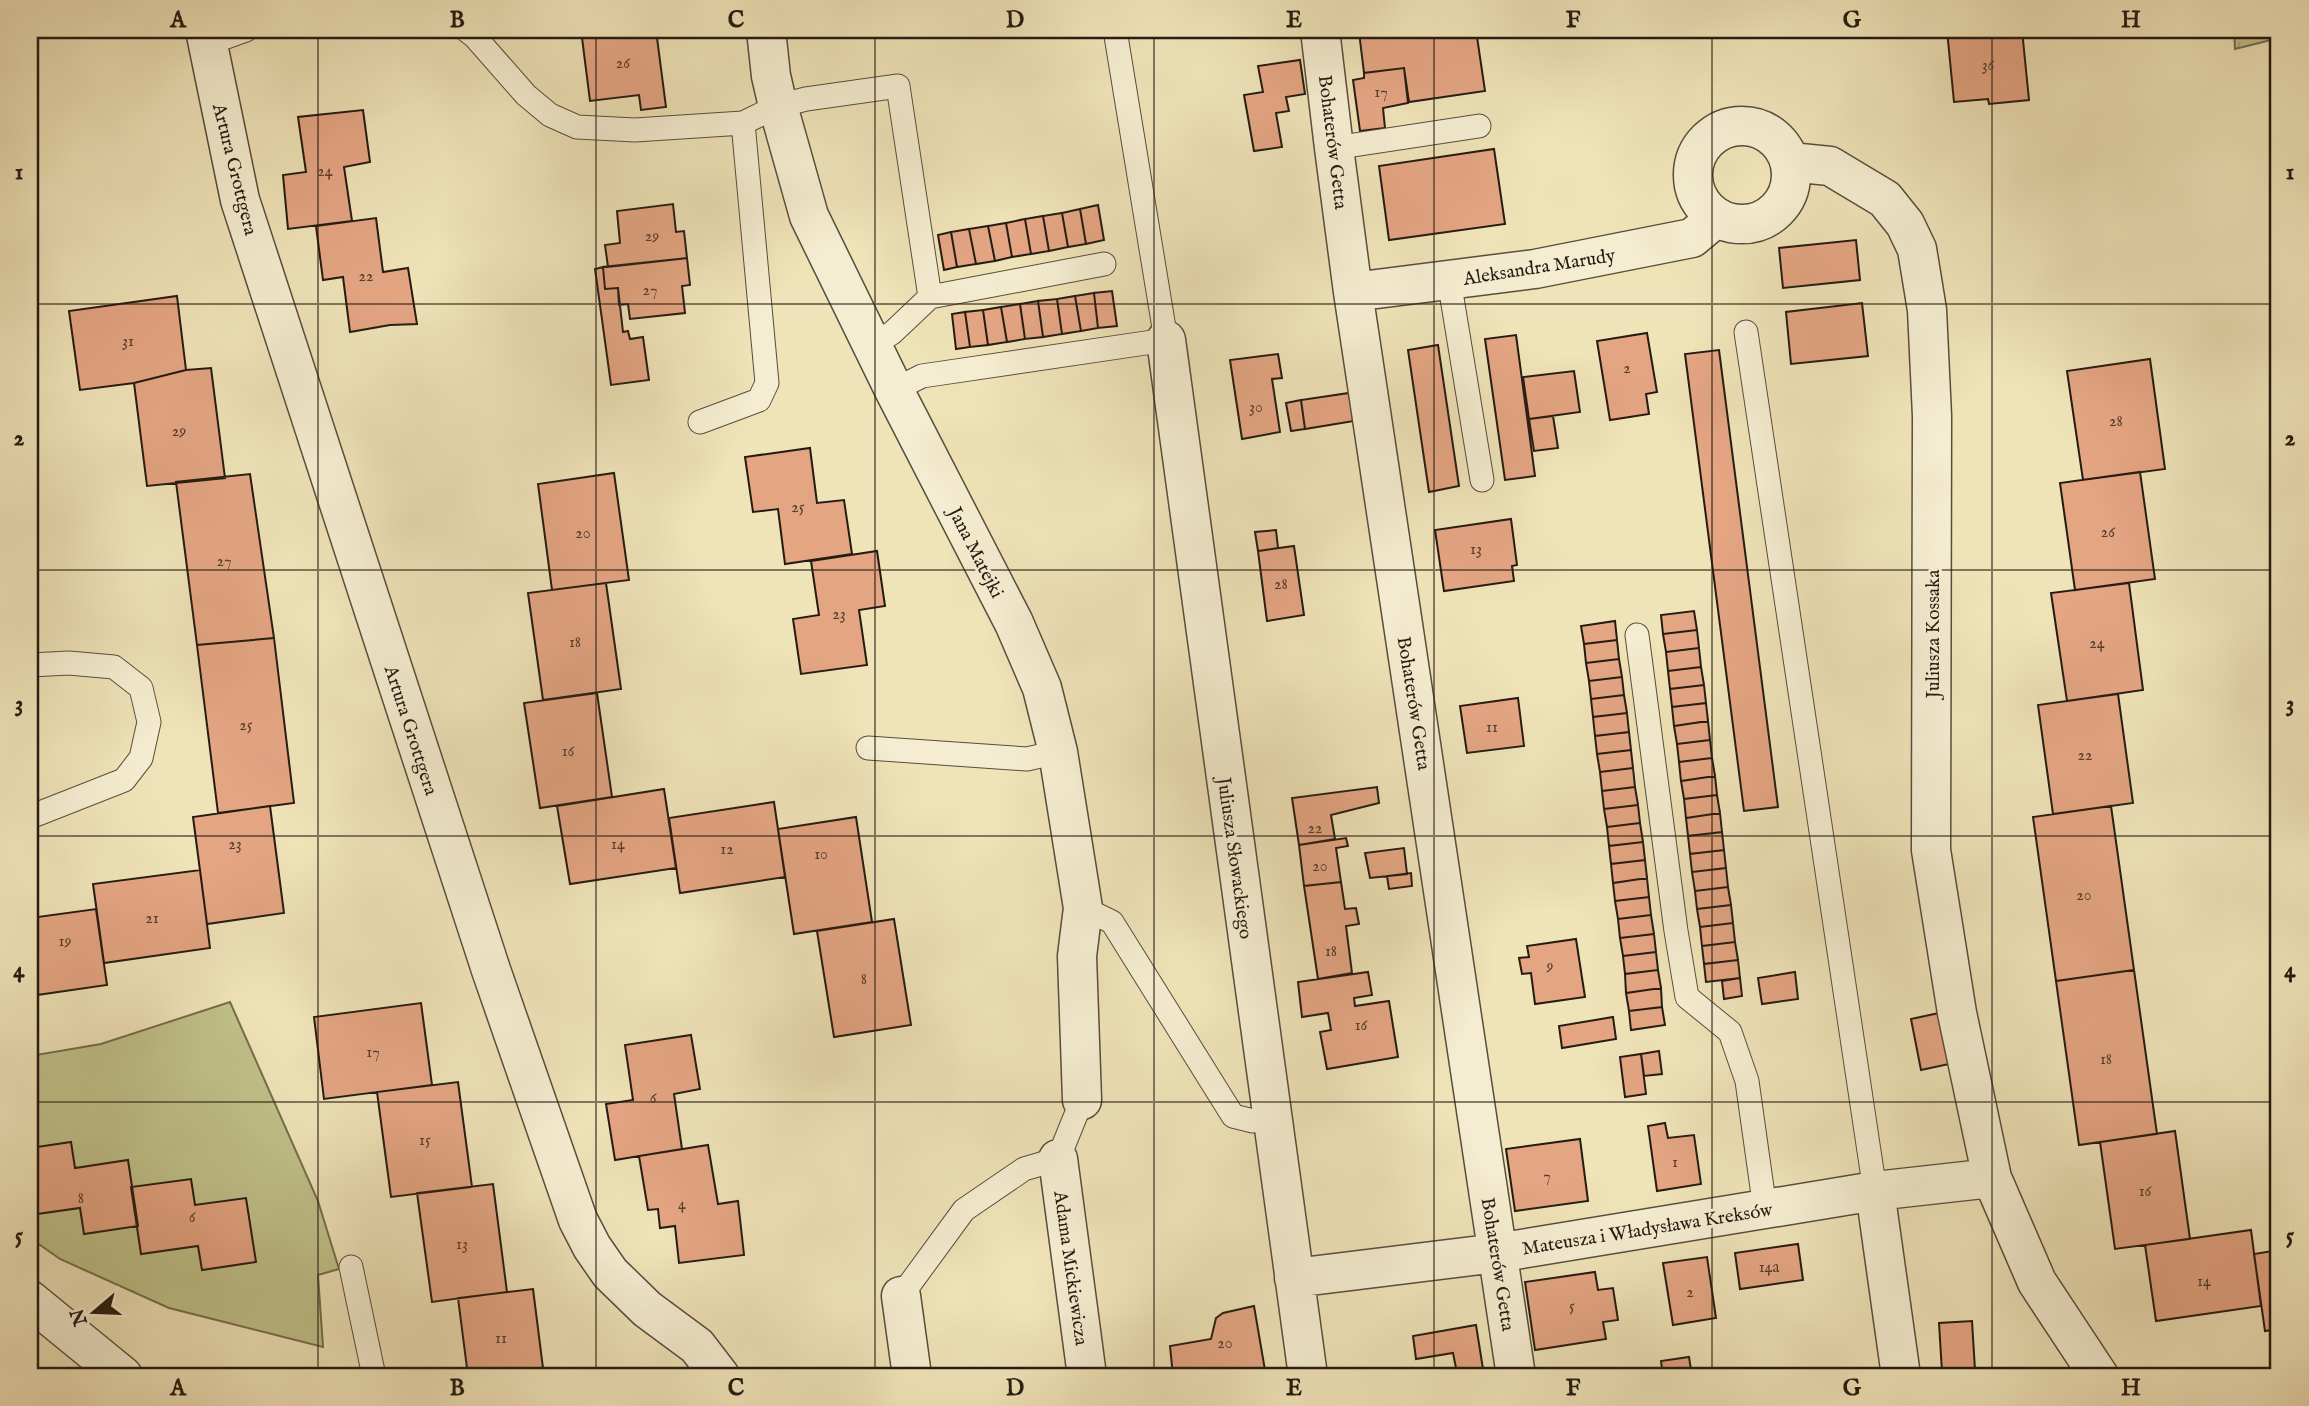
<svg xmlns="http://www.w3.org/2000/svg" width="2309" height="1406" viewBox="0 0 2309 1406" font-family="'IM FELL English',serif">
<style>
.grass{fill:#c0c18a;stroke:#736e4e;stroke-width:2}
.park{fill:url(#park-tufts);stroke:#736e4e;stroke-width:2}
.building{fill:#e4a583;stroke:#261b12;stroke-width:2}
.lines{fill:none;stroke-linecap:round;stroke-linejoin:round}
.service-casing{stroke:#584d3c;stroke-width:25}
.minor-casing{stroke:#584d3c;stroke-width:41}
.service{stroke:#f5edd1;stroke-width:23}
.minor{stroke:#f5edd1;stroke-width:38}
.grid{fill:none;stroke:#261b12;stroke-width:2;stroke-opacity:0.55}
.labels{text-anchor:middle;stroke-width:6;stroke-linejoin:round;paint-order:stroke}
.number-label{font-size:16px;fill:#563e2e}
.street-label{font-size:19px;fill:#261b12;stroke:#f5edd1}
.neatline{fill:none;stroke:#261b12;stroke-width:2.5}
.grid-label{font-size:23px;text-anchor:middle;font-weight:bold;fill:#261b12}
</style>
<defs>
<pattern id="park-tufts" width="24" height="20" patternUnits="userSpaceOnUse" patternTransform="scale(1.75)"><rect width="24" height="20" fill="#c0c18a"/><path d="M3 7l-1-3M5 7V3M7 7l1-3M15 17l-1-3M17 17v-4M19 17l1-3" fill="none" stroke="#a5a576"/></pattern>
</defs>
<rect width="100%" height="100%" fill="#efe3b8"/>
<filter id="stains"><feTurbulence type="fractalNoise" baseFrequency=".00286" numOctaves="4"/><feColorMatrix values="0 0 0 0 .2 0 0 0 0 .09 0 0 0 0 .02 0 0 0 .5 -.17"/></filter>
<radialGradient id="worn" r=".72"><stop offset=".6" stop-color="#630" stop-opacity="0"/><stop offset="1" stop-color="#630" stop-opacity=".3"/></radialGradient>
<path class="grass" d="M230,1002L318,1201L339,1269L318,1275L323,1347L169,1308L60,1259L30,1238V1056L101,1044Z"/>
<path class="park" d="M2234,30H2279V35L2271,40L2235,49Z"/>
<path class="building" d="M581,30H656L666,107L641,110L639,95L590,101Z
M1377,30H1476L1485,91L1409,102L1404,68L1364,73L1359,32Z
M1947,30H2022L2029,100L1989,104L1988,99L1954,102Z
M1300,60L1305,94L1286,97L1289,111L1276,113L1282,147L1254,151L1244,95L1263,92L1258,66Z
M1404,68L1408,103L1383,108L1385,128L1360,131L1353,80L1364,78V73Z
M363,110L370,162L344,167L352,221L288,229L283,175L306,172L298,117Z
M1494,149L1505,224L1389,240L1379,166Z
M673,204L676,232L684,231L687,258L608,267L605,245L620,243L617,211Z
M1098,205L1104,240L1086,244L1080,209Z
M1080,209L1086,244L1068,247L1062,213Z
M1062,213L1068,247L1049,251L1043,216Z
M1043,216L1049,251L1031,254L1025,219Z
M376,218L383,272L408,268L417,324L390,325L350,332L343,277L323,280L316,226Z
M1025,219L1031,254L1012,257L1006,223Z
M1006,223L1012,257L995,261L988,226Z
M988,226L995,261L976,264L969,229Z
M969,229L976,264L957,267L951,232Z
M951,232L957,267L944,270L938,235Z
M1856,240L1860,280L1783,288L1779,248Z
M687,258L690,285L682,286L685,313L630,319L628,304L619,305L618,288L605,289L603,267Z
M603,267L605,289L618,288L623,332L628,331L630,339L643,337L649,380L611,385L595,269Z
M1112,291L1117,326L1098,328L1094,293Z
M1094,293L1098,328L1081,331L1075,296Z
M177,296L186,370L134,383L80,390L69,311Z
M1075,296L1081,331L1062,334L1057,299Z
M1057,299L1062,334L1043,337L1038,301Z
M1038,301L1043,337L1025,339L1020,304Z
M1862,303L1868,356L1791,364L1786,312Z
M1020,304L1025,339L1007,342L1001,307Z
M1001,307L1007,342L988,345L983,310Z
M983,310L988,345L970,347L965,312Z
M965,312L970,347L956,349L952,314Z
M1647,333L1657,392L1646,394L1649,414L1610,420L1597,341Z
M1516,335L1535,476L1505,480L1485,339Z
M1438,345L1459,486L1429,492L1408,350Z
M1719,350L1778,807L1744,811L1685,354Z
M1278,354L1282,378L1272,379L1280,432L1242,439L1230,360Z
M2150,359L2165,469L2083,480L2067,371Z
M211,368L225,478L147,486L134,383L186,370Z
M1574,371L1580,412L1529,419L1523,377Z
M1349,393L1354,421L1305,429L1301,400Z
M1301,400L1305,429L1291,431L1286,403Z
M1553,416L1558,448L1534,451L1529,419Z
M810,448L817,503L844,500L852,554L785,564L778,509L753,512L745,457Z
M2140,472L2155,579L2075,590L2060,483Z
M614,473L629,580L552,590L538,484Z
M250,474L274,638L197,645L176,482Z
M1511,519L1517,565L1512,566L1514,581L1444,591L1435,530Z
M1276,530L1278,548L1258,551L1255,532Z
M1294,546L1304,615L1267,621L1258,551Z
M877,551L885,606L859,610L867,665L801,674L793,619L819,615L811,561Z
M606,583L621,689L543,700L528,593Z
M2129,583L2143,690L2067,701L2051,593Z
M1694,611L1697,630L1663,634L1661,615Z
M1615,621L1617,640L1584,644L1581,626Z
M1697,630L1699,648L1666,652L1663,634Z
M274,638L294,803L218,813L197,645Z
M1617,640L1619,659L1586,663L1584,644Z
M1699,648L1701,667L1668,671L1666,652Z
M1619,659L1622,677L1589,681L1586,663Z
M1701,667L1704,685L1670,689L1668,671Z
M1622,677L1624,695L1591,699L1589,681Z
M1704,685L1706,703L1672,707L1670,689Z
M597,693L612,797L540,808L524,703Z
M2118,694L2133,803L2053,814L2038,705Z
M1624,695L1627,713L1593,717L1591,699Z
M1518,698L1524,746L1467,753L1460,706Z
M1706,703L1708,721L1674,726L1672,707Z
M1627,713L1629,732L1595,736L1593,717Z
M1708,721L1710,740L1677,744L1674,726Z
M1629,732L1631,750L1597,754L1595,736Z
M1710,740L1712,758L1679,762L1677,744Z
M1631,750L1633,768L1600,772L1597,754Z
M1712,758L1715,776L1681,781L1679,762Z
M1633,768L1635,787L1602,791L1600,772Z
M1715,776L1717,795L1684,799L1681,781Z
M1377,787L1379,803L1331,815L1335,839L1299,845L1292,798Z
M1635,787L1638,805L1604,809L1602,791Z
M664,789L676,868L570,884L557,806Z
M1717,795L1720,813L1686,818L1684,799Z
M774,802L785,877L680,893L669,818Z
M1638,805L1640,823L1607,827L1604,809Z
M270,806L284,913L207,924L193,817Z
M2111,806L2134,970L2056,981L2033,817Z
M1720,813L1722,832L1688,836L1686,818Z
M856,817L872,922L794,934L778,829Z
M1640,823L1643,842L1609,846L1607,827Z
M1722,832L1724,850L1690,854L1688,836Z
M1346,838L1348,846L1336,848L1341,882L1304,886L1299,845Z
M1643,842L1645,860L1611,864L1609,846Z
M1404,848L1407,874L1370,878L1365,853Z
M1724,850L1726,868L1692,872L1690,854Z
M1645,860L1647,878L1613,883L1611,864Z
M1726,868L1728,887L1695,891L1692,872Z
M200,870L210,948L104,963L93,884Z
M1411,873L1412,886L1389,889L1387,876Z
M1647,878L1649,897L1615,901L1613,883Z
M1341,882L1345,909L1356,908L1359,924L1346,926L1352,973L1318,979L1304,886Z
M1728,887L1731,905L1697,909L1695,891Z
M1649,897L1651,915L1618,919L1615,901Z
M1731,905L1733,923L1700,927L1697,909Z
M96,909L107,985L30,996V918Z
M1651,915L1654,934L1620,938L1618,919Z
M894,919L911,1025L834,1037L817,931Z
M1733,923L1735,942L1702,946L1700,927Z
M1654,934L1656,952L1623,956L1620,938Z
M1576,939L1585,997L1535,1004L1531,973L1522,974L1519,958L1529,957L1527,946Z
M1735,942L1738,960L1704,964L1702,946Z
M1656,952L1658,970L1625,974L1623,956Z
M1738,960L1740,978L1706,982L1704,964Z
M1658,970L1661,988L1626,993L1625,974Z
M2134,970L2157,1134L2079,1145L2056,981Z
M1368,972L1372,995L1354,998L1355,1006L1389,1001L1398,1057L1327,1069L1320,1032L1331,1030L1328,1013L1302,1017L1298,982Z
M1795,972L1798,999L1762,1004L1758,978Z
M1740,978L1742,996L1724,999L1722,981Z
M1661,988L1662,1007L1629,1011L1626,993Z
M421,1003L432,1085L324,1099L314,1017Z
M1662,1007L1665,1025L1631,1030L1629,1011Z
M1939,1013L1949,1064L1921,1070L1911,1019Z
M1613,1017L1616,1039L1562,1048L1559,1026Z
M691,1035L700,1089L674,1094L682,1149L615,1160L606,1104L633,1100L625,1045Z
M1659,1051L1662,1074L1644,1076L1641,1054Z
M1641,1054L1646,1094L1625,1097L1620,1057Z
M458,1082L472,1187L391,1197L377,1092Z
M1665,1123L1668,1138L1694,1135L1701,1184L1657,1191L1648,1126Z
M2175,1131L2190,1239L2115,1249L2100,1142Z
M1580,1139L1588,1201L1515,1211L1506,1149Z
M71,1142L75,1168L128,1160L138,1226L84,1234L80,1208L30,1215V1148Z
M708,1145L718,1204L738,1201L744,1255L679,1263L675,1226L660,1228L658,1209L648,1210L639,1156Z
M191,1179L195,1205L246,1198L256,1262L202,1270L198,1246L141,1254L131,1187Z
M493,1184L507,1292L432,1302L417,1193Z
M2251,1230L2261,1306L2156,1321L2145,1245Z
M1798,1244L1803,1280L1740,1289L1735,1253Z
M2279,1250V1329L2265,1331L2254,1254Z
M1707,1257L1716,1318L1673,1325L1663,1263Z
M1595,1272L1598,1290L1613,1288L1618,1320L1603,1322L1606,1339L1535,1350L1525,1282Z
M533,1289L544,1376H468L458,1298Z
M1254,1306L1266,1376H1173L1170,1346L1211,1339L1216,1318L1223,1313Z
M1972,1321L1975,1370L1942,1372L1939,1323Z
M1476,1325L1483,1369L1457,1373L1453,1353L1416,1359L1413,1336Z
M1689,1357L1692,1376H1663L1661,1361Z
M1022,1370L1023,1376H1000V1373Z"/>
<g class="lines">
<defs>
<path id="service" d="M466,30L475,37L526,95L550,115L577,127L635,130L743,123L778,106L806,99L898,86L930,297L892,333L873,344
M207,44L246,30
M1334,148L1479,126
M1449,280L1482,480
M930,297L1104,264
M1746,332L1875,1191
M894,390L922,376L1166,340L1115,30
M700,422L759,400L767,383L743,123
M1637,635L1676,931L1687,997L1730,1032L1747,1081L1765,1209
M30,665L69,663L114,667L141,688L149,722L141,758L124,780L30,817
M868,748L1027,759L1058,752
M1083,908L1112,922L1233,1116L1253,1121L1271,1118
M351,1267L374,1376
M901,1296L964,1210L1024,1169L1058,1159L1082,1100"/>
<path id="minor" d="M205,30L240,200L491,970L578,1220L592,1247L610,1273L647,1309L697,1346L720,1376
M766,30L771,76L778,106L809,216L894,390L1014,623L1042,688L1058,752L1083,908L1077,956L1082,1100
M1320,30L1334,148L1353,292L1516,1376
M1693 175a49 49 0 1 1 98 0a49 49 0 1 1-98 0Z
M1790,162L1830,166L1885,199L1905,224L1917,249L1927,310L1932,416L1931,850L1957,1013L1992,1178L2037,1282L2099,1376
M1353,292L1535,269L1692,238L1716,218
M1166,340L1308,1376
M1058,1159L1087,1376
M1875,1191L1901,1376
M1294,1278L1497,1253L1875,1191L1992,1178
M901,1296L912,1376
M30,1300L123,1376"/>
</defs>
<use href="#service" class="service-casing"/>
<use href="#minor" class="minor-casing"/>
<use href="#service" class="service"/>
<use href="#minor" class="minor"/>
</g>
<path class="grid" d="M318,30V1376M596,30V1376M875,30V1376M1154,30V1376M1434,30V1376M1712,30V1376M1992,30V1376M30,304H2279M30,570H2279M30,836H2279M30,1102H2279"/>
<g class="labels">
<g class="number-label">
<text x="623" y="68">26</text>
<text x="1988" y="70">36</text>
<text x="1381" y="97">17</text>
<text x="325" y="176">24</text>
<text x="652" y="241">29</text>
<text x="366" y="281">22</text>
<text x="650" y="295">27</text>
<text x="128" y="346">31</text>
<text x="1627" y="373">2</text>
<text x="1256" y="412">30</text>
<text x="2116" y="426">28</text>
<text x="179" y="436">29</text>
<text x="798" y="512">25</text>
<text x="2108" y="537">26</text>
<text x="583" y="538">20</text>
<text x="1476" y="554">13</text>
<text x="224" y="566">27</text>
<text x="1281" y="589">28</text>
<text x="839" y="619">23</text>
<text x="575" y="647">18</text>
<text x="2097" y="648">24</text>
<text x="246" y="730">25</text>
<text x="1492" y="732">11</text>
<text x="568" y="756">16</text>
<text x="2085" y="760">22</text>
<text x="1315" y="833">22</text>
<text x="235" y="849">23</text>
<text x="618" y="849">14</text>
<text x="727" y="854">12</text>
<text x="821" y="859">10</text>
<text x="1320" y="871">20</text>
<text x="2084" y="900">20</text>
<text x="152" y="923">21</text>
<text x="65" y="946">19</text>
<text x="1331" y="956">18</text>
<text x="1550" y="971">9</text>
<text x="864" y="984">8</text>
<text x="1361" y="1030">16</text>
<text x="373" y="1057">17</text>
<text x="2106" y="1064">18</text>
<text x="653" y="1103">6</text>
<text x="425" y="1145">15</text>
<text x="1675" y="1167">1</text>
<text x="1547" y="1181">7</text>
<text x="2145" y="1196">16</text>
<text x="81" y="1203">8</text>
<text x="682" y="1209">4</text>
<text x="192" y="1222">6</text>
<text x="462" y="1249">13</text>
<text x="1769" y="1272">14a</text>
<text x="2204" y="1286">14</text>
<text x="1690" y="1297">2</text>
<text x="1572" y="1311">5</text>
<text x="501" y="1343">11</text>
<text x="1225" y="1348">20</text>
</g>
<g class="street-label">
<text transform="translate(1334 142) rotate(83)" y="7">Bohaterów Getta</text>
<text transform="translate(236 169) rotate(76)" y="7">Artura Grottgera</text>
<text transform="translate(1539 266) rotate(-9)" y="7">Aleksandra Marudy</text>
<text transform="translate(977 552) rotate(63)" y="7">Jana Matejki</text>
<text transform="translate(1932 634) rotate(-90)" y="7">Juliusza Kossaka</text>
<text transform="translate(1415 703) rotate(81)" y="7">Bohaterów Getta</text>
<text transform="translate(412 730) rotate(72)" y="7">Artura Grottgera</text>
<text transform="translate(1236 858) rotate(82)" y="7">Juliusza Słowackiego</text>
<text transform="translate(1647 1228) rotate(-9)" y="7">Mateusza i Władysława Kreksów</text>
<text transform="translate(1499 1264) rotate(81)" y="7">Bohaterów Getta</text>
<text transform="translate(1072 1268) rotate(82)" y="7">Adama Mickiewicza</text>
</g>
</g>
<rect width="2309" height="1406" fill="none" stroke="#efe3b8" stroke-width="77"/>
<g transform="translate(94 1312) rotate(251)" stroke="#f5edd1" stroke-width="5" paint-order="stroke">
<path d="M0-5L12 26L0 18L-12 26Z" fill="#261b12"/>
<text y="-10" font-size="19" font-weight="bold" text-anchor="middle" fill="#261b12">N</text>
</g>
<rect x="38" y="38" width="2232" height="1330" class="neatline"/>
<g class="grid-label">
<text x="178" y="27">A</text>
<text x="457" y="27">B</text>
<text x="736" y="27">C</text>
<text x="1015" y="27">D</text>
<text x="1294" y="27">E</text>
<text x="1573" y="27">F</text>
<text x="1852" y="27">G</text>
<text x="2131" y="27">H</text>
<text x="19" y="179">1</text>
<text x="2290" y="179">1</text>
<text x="19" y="445">2</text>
<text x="2290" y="445">2</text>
<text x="19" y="711">3</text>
<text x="2290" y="711">3</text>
<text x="19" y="977">4</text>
<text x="2290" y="977">4</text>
<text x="19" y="1243">5</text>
<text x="2290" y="1243">5</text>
<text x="178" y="1395">A</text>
<text x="457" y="1395">B</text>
<text x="736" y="1395">C</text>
<text x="1015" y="1395">D</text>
<text x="1294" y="1395">E</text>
<text x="1573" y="1395">F</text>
<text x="1852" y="1395">G</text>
<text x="2131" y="1395">H</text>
</g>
<rect width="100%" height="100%" filter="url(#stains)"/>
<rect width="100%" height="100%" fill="url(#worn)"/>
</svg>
